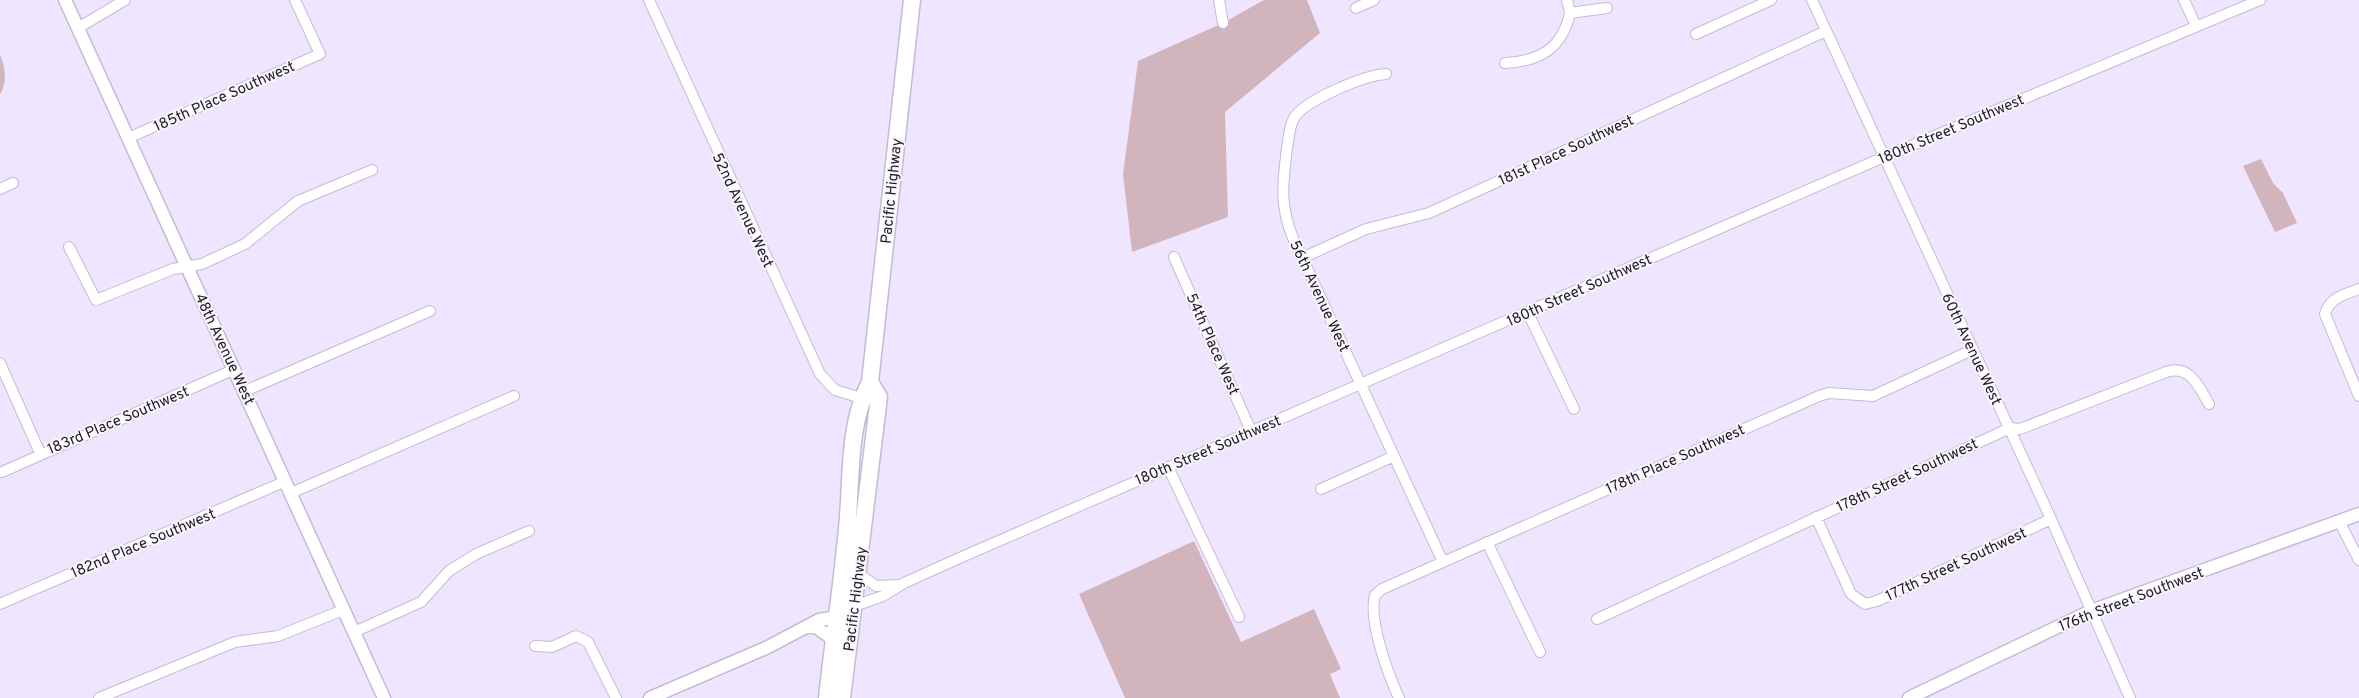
<svg xmlns="http://www.w3.org/2000/svg" width="2359" height="698" viewBox="0 0 2359 698" font-family="Overpass,sans-serif">
<style>
.green{fill:#d2b4bc}
.lines{fill:none;stroke-linecap:round;stroke-linejoin:round}
.minor-casing{stroke:#c4bbd3;stroke-width:12}
.tertiary-casing{stroke:#c4bbd3;stroke-width:15}
.trunk-casing{stroke:#c4bbd3;stroke-width:19}
.minor{stroke:#fff;stroke-width:10}
.tertiary{stroke:#fff;stroke-width:12}
.trunk{stroke:#fff;stroke-width:16}
.labels{text-anchor:middle;stroke-width:4;stroke-linejoin:round;paint-order:stroke}
.street-label{font-size:15px;fill:#1f1b24;stroke:#f8f7fc}
</style>
<rect width="100%" height="100%" fill="#efe5ff"/>
<path class="green" d="M1264,0H1307L1320,33L1225,112L1228,217L1132,252L1123,174L1138,61L1223,23Z
M0,55C5,67 8,82 0,94Z
M2261,159L2273,183L2283,193L2297,223L2275,232L2243,166Z
M1194,541L1241,642L1314,609L1341,669L1330,674L1340,698H1125L1079,594Z"/>
<g class="lines">
<defs>
<path id="minor" d="M649,0L820,374L835,390L861,398
M1219,0L1223,23
M1567,0L1570,13
M1812,0L2051,519L2130,698
M2184,0L2196,26
M1356,8L1374,0
M78,28L125,0
M1696,34L1771,0
M1505,63C1540,61 1562,49 1570,13L1607,8
M1386,74C1365,75 1305,100 1294,118C1289,127 1289,138 1287,148C1283,182 1279,204 1293,238L1442,560
M128,138L320,54L295,0
M0,189L13,183
M69,247L96,300L173,269L202,264L245,244L298,201L372,170
M1174,257L1251,431
M1302,258L1366,229L1429,213L1826,31
M2359,289C2345,294 2329,298 2325,314L2359,396
M1528,313L1574,409
M0,363L40,453
M245,391L430,311
M1168,467L1239,617
M2,472L235,369
M1321,489L1392,457
M291,493L514,396
M1816,517L1851,594L1865,604L1877,601L2051,519
M2339,521L2359,560
M1487,542L1540,652
M858,573L876,586L898,585
M0,604L286,481
M854,606L883,596L904,583L964,556L1884,157L2260,0
M1597,619L2010,428L2020,429L2166,372C2190,364 2199,387 2209,404
M354,632L421,602L449,571L476,554L529,531
M535,646L552,647L576,636L588,642L616,698
M99,698L235,642L278,636L343,610
M1399,698C1388,674 1368,620 1375,595L1382,589L1819,396L1829,393L1873,396L1972,350"/>
<path id="tertiary" d="M65,0L384,698
M806,627H816L834,640
M650,698L768,647L819,620L837,617
M1909,698L2091,611L2359,514"/>
<path id="trunk" d="M827,698C833,641 842,585 847,528C852,480 847,426 870,382L912,0
M842,698L879,397L870,382"/>
</defs>
<use href="#minor" class="minor-casing"/>
<use href="#tertiary" class="tertiary-casing"/>
<use href="#trunk" class="trunk-casing"/>
<use href="#minor" class="minor"/>
<use href="#tertiary" class="tertiary"/>
<use href="#trunk" class="trunk"/>
</g>
<g class="labels">
<g class="street-label">
<text transform="translate(224 96) rotate(-24)" y="5">185th Place Southwest</text>
<text transform="translate(1951 129) rotate(-23)" y="5">180th Street Southwest</text>
<text transform="translate(1566 150) rotate(-25)" y="5">181st Place Southwest</text>
<text transform="translate(891 191) rotate(-84)" y="5">Pacific Highway</text>
<text transform="translate(743 210) rotate(65)" y="5">52nd Avenue West</text>
<text transform="translate(1579 290) rotate(-24)" y="5">180th Street Southwest</text>
<text transform="translate(1320 296) rotate(65)" y="5">56th Avenue West</text>
<text transform="translate(1213 344) rotate(66)" y="5">54th Place West</text>
<text transform="translate(225 349) rotate(65)" y="5">48th Avenue West</text>
<text transform="translate(1972 349) rotate(65)" y="5">60th Avenue West</text>
<text transform="translate(118 420) rotate(-23)" y="5">183rd Place Southwest</text>
<text transform="translate(1208 450) rotate(-23)" y="5">180th Street Southwest</text>
<text transform="translate(1675 459) rotate(-24)" y="5">178th Place Southwest</text>
<text transform="translate(1907 475) rotate(-25)" y="5">178th Street Southwest</text>
<text transform="translate(143 543) rotate(-23)" y="5">182nd Place Southwest</text>
<text transform="translate(1956 564) rotate(-25)" y="5">177th Street Southwest</text>
<text transform="translate(855 599) rotate(-83)" y="5">Pacific Highway</text>
<text transform="translate(2131 599) rotate(-21)" y="5">176th Street Southwest</text>
</g>
</g>
</svg>
